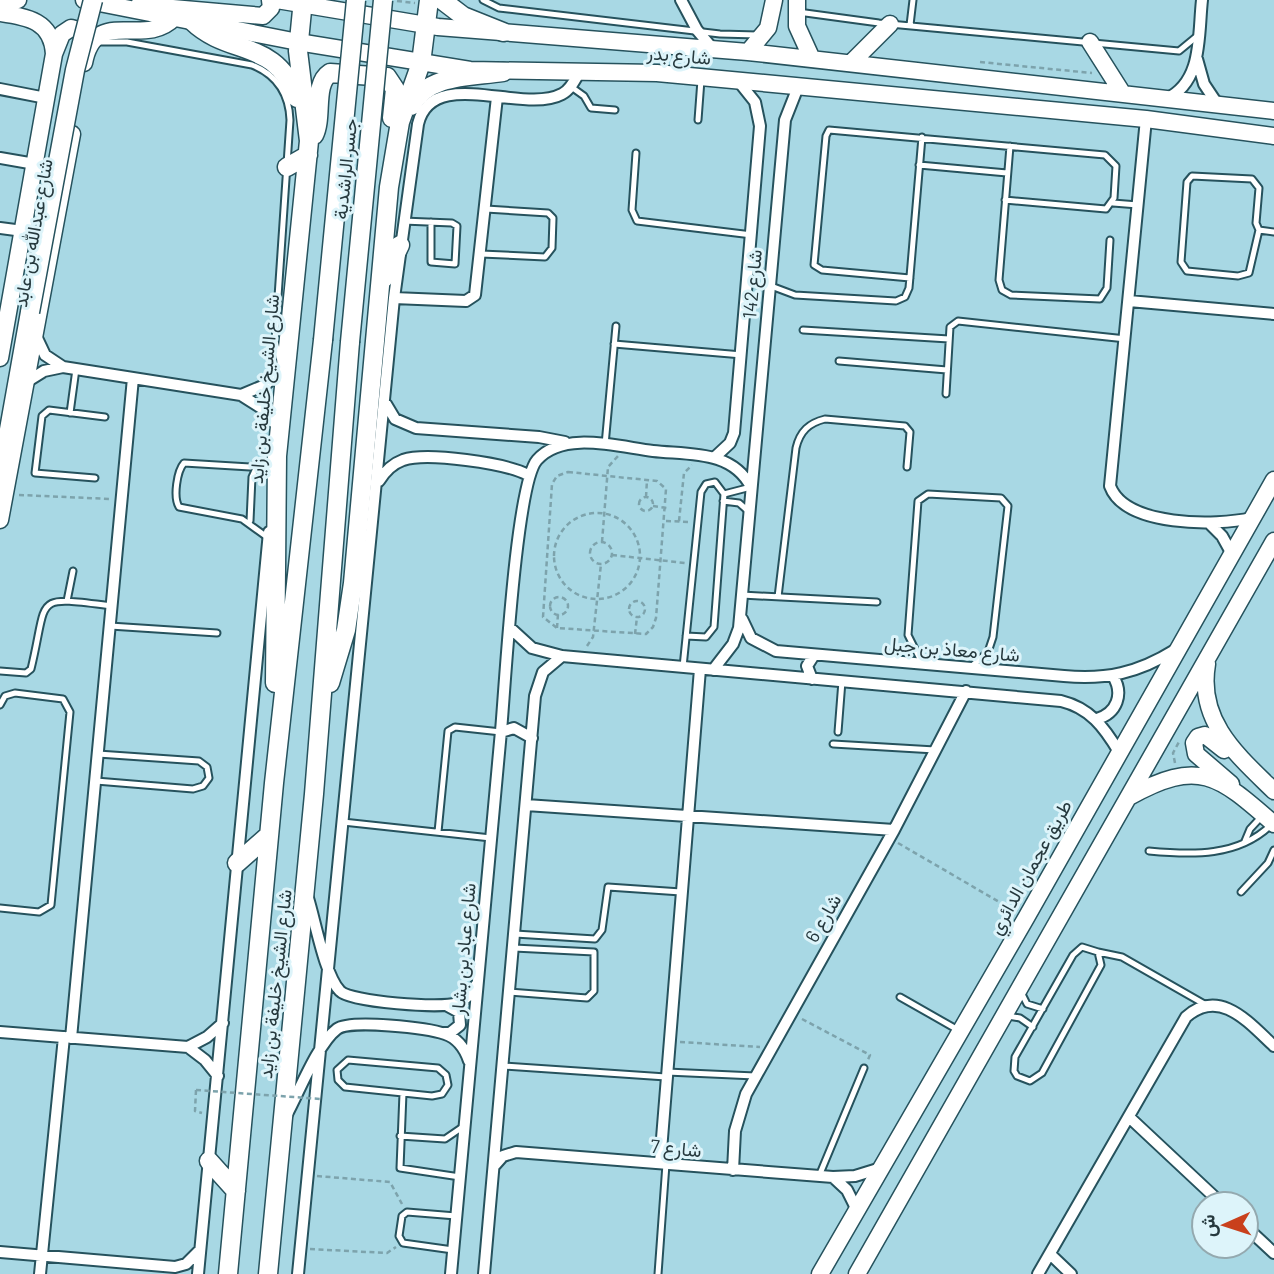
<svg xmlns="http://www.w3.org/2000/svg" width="1274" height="1274" viewBox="0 0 1274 1274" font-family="Barlow,Vazirmatn,sans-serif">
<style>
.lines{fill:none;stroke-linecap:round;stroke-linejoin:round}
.lane-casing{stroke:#26525d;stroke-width:9}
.street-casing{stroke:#26525d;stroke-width:14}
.secondary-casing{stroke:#26525d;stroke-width:19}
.primary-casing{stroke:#26525d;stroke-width:21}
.path{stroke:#7da3ac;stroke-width:2.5;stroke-dasharray:5 3.5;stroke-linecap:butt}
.lane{stroke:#fff;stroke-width:5}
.street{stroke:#fff;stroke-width:10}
.secondary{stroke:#fff;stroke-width:16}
.primary{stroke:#fff;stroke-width:18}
.primary-bridge-casing{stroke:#26525d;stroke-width:21;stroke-linecap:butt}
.path-bridge{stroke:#7da3ac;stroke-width:2.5;stroke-dasharray:5 3.5;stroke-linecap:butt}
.primary-bridge{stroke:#fff;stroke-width:18}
.labels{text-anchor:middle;stroke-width:6;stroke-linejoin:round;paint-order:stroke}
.street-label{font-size:19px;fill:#26393e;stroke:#ddf4fa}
</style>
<rect width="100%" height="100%" fill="#a8d8e4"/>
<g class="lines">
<defs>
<path id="lane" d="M483,0L499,8L720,34L757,35
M798,12L879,23L1179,51L1196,37
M910,25L913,0
M99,42H127L252,65C277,75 289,94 290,120L275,341L280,361
M570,86L584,96L591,108L615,110
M698,120L701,80
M1010,146L999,280L1002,290L1011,295L1100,299L1107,288L1110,240
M636,153L632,210L637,221L752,235
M919,165L1007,173
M1113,203L1138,205
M403,221L452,223L457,226L455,264L431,262V222
M1259,230L1249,273L1238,276L1187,271L1181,262L1187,182L1192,176L1252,179L1259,188L1256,223L1259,230L1274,232
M481,254L545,257L552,248L553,218L548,213L486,209
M910,278L822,270L814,265L826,136L829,130L1105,155L1116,166L1114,198L1106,209L1005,200
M771,286L795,295L896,301L905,297L909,288L922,137
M803,330L949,339
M614,344L742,355
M839,361L947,370
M946,394L950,327L958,321L1126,339
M70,413L76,369
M605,445L616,326
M95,478L35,473L42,416L49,410L105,417
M724,494L751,487
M723,501L739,503L747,510
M250,521L252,477L257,466
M267,537L242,519L179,507C173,497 177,471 184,463L250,467L272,460
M742,595L877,602
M778,597L796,448C800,431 809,423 825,419L905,426L910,432L907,467
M67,601L73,571
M110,626L217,633
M921,661L908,635L918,501L928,494L1001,498L1008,506L993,637L988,652L972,666
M683,667C689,609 695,550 701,492L706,484L715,482L724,494L714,627L706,637L686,636
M0,671L26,673L31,669C49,595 31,596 112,606
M0,705L5,696L15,693L63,699L70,712L51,905L39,912L0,908
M838,732L842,681
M833,744L935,750
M96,781L193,789L203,786L209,778L207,767L199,761L98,754
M343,822L491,838
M438,832L448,731L455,727L501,732
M1245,841L1250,829L1263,815
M1149,851C1192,855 1238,857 1271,825
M1241,892L1268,863L1274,850
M515,934L595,939L602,930L608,887L681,892
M1082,947L1098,952L1101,965L1042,1073L1030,1081L1017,1076L1014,1071L1015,1057L1073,955Z
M1098,952L1122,957L1206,1005
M509,992L587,998L594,991V952L514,948
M1022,994L1027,1004L1043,1009
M900,997L958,1030
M1008,1016L1020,1018L1033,1027
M348,1060L438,1068L446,1075L448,1085L442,1094L432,1096L345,1087L338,1080L337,1070Z
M503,1066L666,1077
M667,1072L755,1076
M403,1093L400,1168L460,1177
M400,1136L445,1139L464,1126
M819,1176L864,1068
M453,1250L403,1243L399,1236L402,1216L407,1212L456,1216
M658,1274L666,1164"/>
<path id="street" d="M681,0L697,30L713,49
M1197,59L1204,84L1218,105
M0,89L46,98
M1166,99C1203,82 1198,36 1202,0
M1146,119L1110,486C1125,527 1216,526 1252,518
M0,158L35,164
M0,228L23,231
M394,298L466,301L475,295L497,97
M1129,301L1274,314
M36,336L45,355L63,367
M28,381L44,371L63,367L241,395L263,409L279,429
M241,395L265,385L285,368
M386,404L395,419L416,428L539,437L565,442
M715,457L730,443L734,433L760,126L755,102L739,82
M379,481C385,471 392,464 403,460C427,452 506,463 528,475
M1210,524L1222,536L1232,554
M742,619L751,638L776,651L1064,676C1106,680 1138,673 1175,650
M509,627L532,648L562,656L1061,701C1090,708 1104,727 1119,752
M713,670L733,644L739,628L785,120L798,87
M812,679L807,666L814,655
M1097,719C1117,713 1124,694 1113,676
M501,732L514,728L532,738
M526,805L894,830
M308,898C315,920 325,976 340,991C350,1002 443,1009 457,1003C466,1000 472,993 476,985
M0,1032L188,1047L205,1060L218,1076
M444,1033H450L460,1025L459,1012L448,1006
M71,1038L133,378
M188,1047L207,1037L223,1023
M287,1114C299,1092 318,1043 337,1029C350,1019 428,1028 445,1034C457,1038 465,1049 469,1061
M1129,1117L1222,1204
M660,1163L700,669
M495,1165L503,1156L516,1152L833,1177L855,1176L881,1168
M733,1170L735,1131L746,1094L894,830L966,691
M833,1177L847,1190L857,1210
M1246,1227L1274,1253
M0,1252L175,1267L186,1264L200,1250
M1050,1254L1071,1274
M40,1274L64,1037
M198,1274L269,532
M298,1274L394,298L418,124C432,65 523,115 562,94C570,90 575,80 579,73
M451,1274C469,1093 486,912 501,731C505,687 516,484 537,460C563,430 619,447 653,451C689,455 732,450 751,487
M484,1274L535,696L543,672L562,656
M1038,1274L1186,1017C1220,987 1249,1023 1274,1046"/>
<path id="secondary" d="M84,0L298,42L470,70L657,73L1146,119L1274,136
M277,0L438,27L748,52L1274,111
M797,0V26L812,59
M139,5L263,16L271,8L270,0
M0,6L18,0
M0,13C28,17 52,21 54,54L0,358
M1090,42L1123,94
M748,52L768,28L774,0
M54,54L62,34L71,28L82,31L86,44
M84,63C95,5 144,49 174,18
M851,63L890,24
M0,520L72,134
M1207,664C1197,721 1237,755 1274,791
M1224,750L1205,735L1198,737L1194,743L1196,754L1231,784
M1129,797C1199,758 1218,775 1274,824
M820,1274L1026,918L1274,480
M857,1274L1274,541"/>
<path id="primary" d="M442,0L463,16L503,32
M192,21C229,57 276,38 297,98
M411,106C428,74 471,77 503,72
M314,135C323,117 313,84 330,73L387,77L395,89L392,118
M287,167L308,155
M384,278L400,245
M0,480L30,312
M275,683L277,456L309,141L298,51L303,0
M330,683L346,630L353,583L389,187L400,122L421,63L429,0
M237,863L269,835
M209,1161L236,1191
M228,1274L274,783L323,340
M268,1274L314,794L350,342"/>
</defs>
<use href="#lane" class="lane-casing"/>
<use href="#street" class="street-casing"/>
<use href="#secondary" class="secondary-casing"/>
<use href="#primary" class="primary-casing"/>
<path class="path" d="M397,1L415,3
M980,62L1092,73
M568,472L657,481L666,489L656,618L653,627L646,634L557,628L543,617L552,484L557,476Z
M19,495L110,499
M639 504a7 7 0 1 1 14 0a7 7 0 1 1-14 0Z
M646,497L647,480
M653,506L667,508
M554 556a43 43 0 1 1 86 0a43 43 0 1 1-86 0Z
M666,521L690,522
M679,521L684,473L692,465
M602,542L608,467L618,456
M590 553a11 11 0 1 1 22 0a11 11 0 1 1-22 0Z
M612,555L685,563
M550 606a9 9 0 1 1 18 0a9 9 0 1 1-18 0Z
M629 609a8 8 0 1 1 16 0a8 8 0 1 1-16 0Z
M557,628L558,614
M635,634L637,617
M587,646L593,637L601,564
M1175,763L1173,753L1180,740
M898,843L1013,910
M802,1019L870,1055L867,1062
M680,1042L760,1047
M196,1090L195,1111L202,1113
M317,1176L390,1182L402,1204
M310,1249L387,1253L396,1247"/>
<use href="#lane" class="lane"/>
<use href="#street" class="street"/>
<use href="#secondary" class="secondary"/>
<use href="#primary" class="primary"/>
<defs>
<path id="primary-bridge" d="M30,312L75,70L93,0
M323,340L356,0
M350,342L383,0"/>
</defs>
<use href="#primary-bridge" class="primary-bridge-casing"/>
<path class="path-bridge" d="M196,1090L321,1099"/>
<use href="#primary-bridge" class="primary-bridge"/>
</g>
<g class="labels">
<g class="street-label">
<text transform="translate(679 55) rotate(5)" y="7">شارع بدر</text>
<text transform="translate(345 169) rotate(-84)" y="7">جسر الراشدية</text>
<text transform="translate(33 233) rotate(-80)" y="7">شارع عبدالله بن عابد</text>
<text transform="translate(752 284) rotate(-85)" y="7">شارع 142</text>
<text transform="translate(264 389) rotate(-85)" y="7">شارع الشيخ خليفة بن زايد</text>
<text transform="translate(952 649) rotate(5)" y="7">شارع معاذ بن جبل</text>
<text transform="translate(1030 867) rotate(-61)" y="7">طريق عجمان الدائري</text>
<text transform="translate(823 918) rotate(-60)" y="7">شارع 6</text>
<text transform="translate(463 949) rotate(-85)" y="7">شارع عباد بن بشار</text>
<text transform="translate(275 984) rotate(-84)" y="7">شارع الشيخ خليفة بن زايد</text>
<text transform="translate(676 1148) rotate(5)" y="7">شارع 7</text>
</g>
</g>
<g transform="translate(1225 1225) rotate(267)"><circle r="33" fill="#ddf4fa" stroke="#94a9af" stroke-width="2"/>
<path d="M0-5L12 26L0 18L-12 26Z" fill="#c9401c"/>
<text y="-10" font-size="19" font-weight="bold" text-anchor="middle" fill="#26393e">ش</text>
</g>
</svg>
